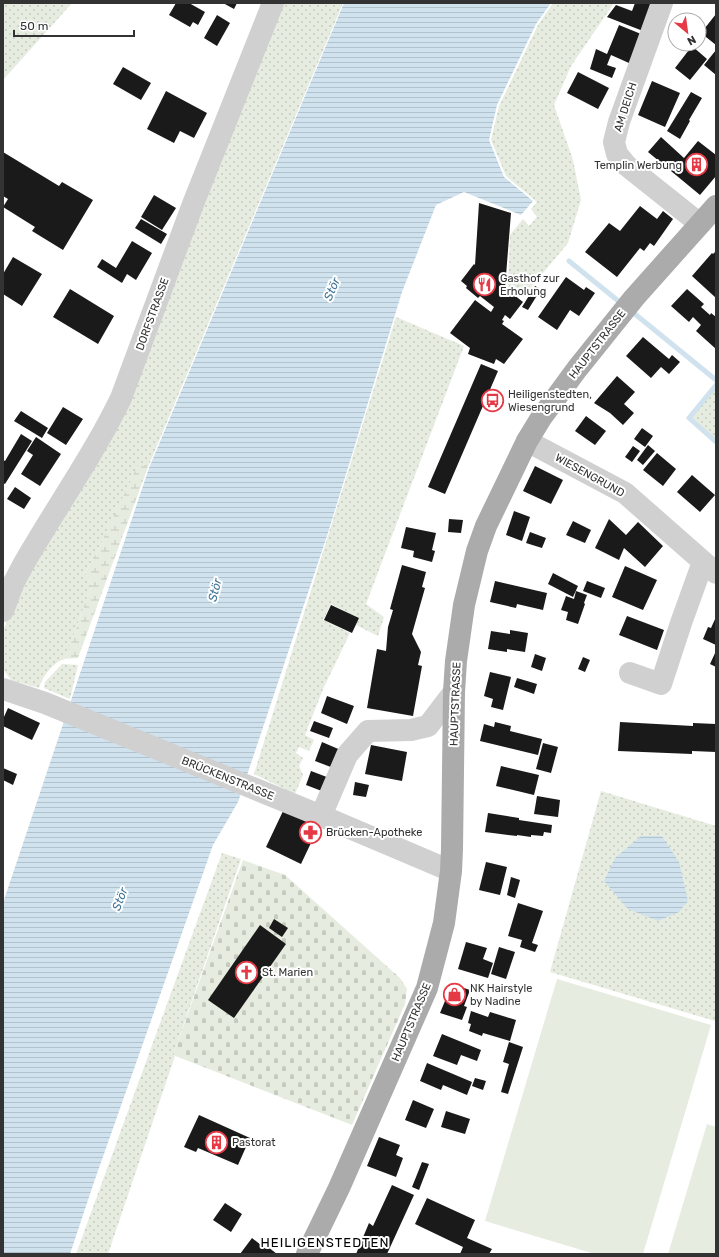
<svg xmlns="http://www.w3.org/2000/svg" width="719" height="1257" viewBox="0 0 719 1257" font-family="Rubik,sans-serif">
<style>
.grass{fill:url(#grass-dots)}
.wetland{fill:url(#wetland-marsh)}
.cemetery{fill:url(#cemetery-stones)}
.pitch{fill:#e6ecdf}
.water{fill:url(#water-rules)}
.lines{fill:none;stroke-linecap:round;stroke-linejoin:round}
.stream{stroke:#cfe2ee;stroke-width:5}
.building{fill:#1a1a1a}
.minor{stroke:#d0d0d0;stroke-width:22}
.major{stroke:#ababab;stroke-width:22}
.labels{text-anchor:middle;stroke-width:4;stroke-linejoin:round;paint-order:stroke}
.street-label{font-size:11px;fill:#333;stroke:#fff}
.poi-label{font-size:11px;fill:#333;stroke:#fff;text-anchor:start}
.water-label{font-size:12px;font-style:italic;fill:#3f7597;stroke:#fff}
.quarter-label{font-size:13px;letter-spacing:1px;fill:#000;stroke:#fff}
</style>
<defs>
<pattern id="grass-dots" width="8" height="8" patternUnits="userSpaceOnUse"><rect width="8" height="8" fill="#e6ecdf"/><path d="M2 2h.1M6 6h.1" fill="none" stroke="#c6cbc0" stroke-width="1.8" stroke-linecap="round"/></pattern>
<pattern id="wetland-marsh" width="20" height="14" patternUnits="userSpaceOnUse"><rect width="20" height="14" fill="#e6ecdf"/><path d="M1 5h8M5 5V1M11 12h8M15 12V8" fill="none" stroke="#c6cbc0"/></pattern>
<pattern id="cemetery-stones" width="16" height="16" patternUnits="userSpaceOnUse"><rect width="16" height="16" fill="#e6ecdf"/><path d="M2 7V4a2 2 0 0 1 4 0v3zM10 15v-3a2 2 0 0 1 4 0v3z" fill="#c6cbc0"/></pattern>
<pattern id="water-rules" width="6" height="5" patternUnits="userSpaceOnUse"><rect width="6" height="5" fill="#cfe2ee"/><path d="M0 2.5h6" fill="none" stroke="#b2c2cd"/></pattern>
</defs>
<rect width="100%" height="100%" fill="#fff"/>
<path class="grass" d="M3,3H72L3,80Z
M281,3H343L148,467L139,464L97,552L85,573L92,584L65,659C53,662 43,676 39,688L11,680L3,669V632L15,596L69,505Z
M553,3H614L571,66L554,105L573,160L581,200L568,243L523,297L508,288L510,235L523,219L529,226L537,217L531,209L537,202L506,176L491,140L499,106L538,25Z
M396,317L464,346L366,604L384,617L378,636L356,625L359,618L331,604L323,620L350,633L323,689L305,735L314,740L309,751L299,747L296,753L303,758L299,766L303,775L295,794L254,774Z
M716,388V440L691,418Z
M62,664L78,665L70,699L44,688L45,682Z
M601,791L716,826L715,1021L550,972Z
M222,853L241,859L173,1055L175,1056L108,1254H76Z"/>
<path class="wetland" d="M139,463L148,467L78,658L65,659L92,584L85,573L97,552Z"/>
<path class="cemetery" d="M243,860L285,875L400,978L407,989L405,1004L352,1125L173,1055Z"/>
<path class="pitch" d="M557,979L711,1025L643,1254H595L485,1221Z
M707,1124L716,1127V1254H668Z"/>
<path class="water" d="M344,3H551L536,24L497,105L489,140L504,177L533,201L521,215L464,192L436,205L402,292L327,536L238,802L213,845L93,1185L70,1254H3V903L149,468Z
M641,836H662L679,862L688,901L679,912L658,921L628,909L604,881L615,858Z"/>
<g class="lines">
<path class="stream" d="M569,261L622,304
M630,310L716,380
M716,385L689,418L716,442"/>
</g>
<path class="building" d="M176,3H189L205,12L198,25L193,22L190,27L169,15Z
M223,3H237L234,9Z
M635,3H654L643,31L607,17L616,5L632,11Z
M716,14V45L701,33Z
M217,15L230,23L217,46L204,38Z
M619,25L641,34L629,63L611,55L607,65L616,68L612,78L590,69L596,49L607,54Z
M692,46L707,59L690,80L675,68Z
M716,50V75L704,65Z
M123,67L151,83L141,100L113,84Z
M578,72L609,88L598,109L567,93Z
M652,81L680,93L665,127L638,115Z
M166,91L207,113L194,138L180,131L174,143L147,129Z
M691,92L702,98L689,120L690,121L680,139L667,131Z
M661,137L684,158L698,141L716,155V176L700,195L648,152Z
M3,152L59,186L62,182L93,200L63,250L32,231L35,227L3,207L8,199L3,196Z
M154,195L176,208L162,230L141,217Z
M479,203L511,213L505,288L523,302L510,319L505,315L502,320L504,321L502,324L523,339L504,364L496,359L494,364L468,354L470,348L450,333L475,300L491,312L494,307L480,296L478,298L466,288L467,286L461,281L474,264L475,265Z
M640,206L657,219L663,211L673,219L654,246L650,243L644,251L640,248L617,277L585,252L609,223L620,231Z
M141,219L167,234L161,244L135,228Z
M132,241L152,253L136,280L127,274L122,283L97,267L102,259L116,268Z
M716,251V298L692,276L712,253L713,254Z
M13,257L42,274L22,306L3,294V274Z
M566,277L584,290L586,287L595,293L579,316L570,310L557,330L538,317Z
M535,286L541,289L528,310L522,307Z
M70,289L114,316L98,344L53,317Z
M687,289L704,304L701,307L710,315L711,313L716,317V349L696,331L701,325L693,317L689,322L671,306Z
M643,337L669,359L672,355L680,362L669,374L661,367L651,378L626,356Z
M481,364L498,371L445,494L428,487Z
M617,376L635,392L624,404L634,413L623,425L610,413L594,403Z
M63,407L83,419L66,445L47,433Z
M21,411L48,428L42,438L14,421Z
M586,416L606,431L595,445L575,431Z
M642,428L653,436L645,447L634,439Z
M21,434L32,441L5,484L3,483V460L5,461Z
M36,437L61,454L40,486L21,474L33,455L27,451Z
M648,445L655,451L643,465L637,460Z
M633,446L640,451L632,462L625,457Z
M657,453L676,469L663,486L643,470Z
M535,466L563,480L551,504L523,491Z
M692,475L715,495L700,512L677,492Z
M15,487L31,498L24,509L7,499Z
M514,511L530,517L522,541L506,535Z
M449,519L463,520L461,533L448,532Z
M609,519L626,535L638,522L663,546L645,567L624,548L619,560L595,548Z
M573,521L591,530L585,543L566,535Z
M406,527L436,533L432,550L435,551L432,562L413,557L414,551L401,548Z
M530,532L546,538L542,548L526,543Z
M402,565L426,572L422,587L425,588L412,634L421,652L418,665L422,666L413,716L367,708L377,649L386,651L388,627L393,610L390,609Z
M625,566L657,580L643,610L612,597Z
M553,573L578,586L573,597L548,584Z
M495,581L547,593L543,610L517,604L516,608L490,602Z
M587,581L605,588L601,598L583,591Z
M576,591L587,595L584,603L585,604L578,624L566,620L568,612L561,610L566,596L574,599Z
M331,605L359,618L352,633L324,620Z
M627,616L664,630L657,650L619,635Z
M716,617V645L703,639L708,627L711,628Z
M510,630L528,633L525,652L507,649V652L488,649L491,631L510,634Z
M716,651V667L710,664Z
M535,654L546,658L542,671L531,667Z
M583,657L590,660L585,672L578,669Z
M490,672L511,677L503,710L491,707L493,699L484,696Z
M517,678L537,684L534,694L514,687Z
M327,696L354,706L347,724L321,713Z
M8,708L40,723L32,740L3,726V719Z
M314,721L333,728L329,738L310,731Z
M495,722L511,726L510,731L542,739L538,755L480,741L484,724L494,727Z
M620,722L693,726V723L716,724V752L692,751V754L618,751Z
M322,742L343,751L336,769L315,761Z
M543,743L558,747L551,773L536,769Z
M371,745L407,752L402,781L365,774Z
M501,766L539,775L534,795L496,786Z
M3,768L17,774L13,785L3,780Z
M311,771L332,779L327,793L306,785Z
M355,782L369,785L366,797L353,795Z
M537,796L560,800L558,817L534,814Z
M284,809L319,826L301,864L266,847Z
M488,813L519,818V820L552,825L551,833L544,832L543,836L531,835V837L517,835V836L485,832Z
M486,862L507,867L500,895L479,890Z
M511,877L520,880L515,898L507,895Z
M518,903L543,911L532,943L538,945L535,952L520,947L522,940L508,936Z
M274,919L288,928L282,937L269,928Z
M260,925L286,944L234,1018L208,1000Z
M466,942L487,948L483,959L493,963L488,978L458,969Z
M499,947L515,952L506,979L491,974Z
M452,984L470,990L464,1006L467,1007L462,1020L440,1013Z
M471,1011L488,1017L490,1012L516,1020L510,1041L483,1033L482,1036L469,1031L471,1024L468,1023Z
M442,1034L481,1050L477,1061L461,1055L457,1065L433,1056Z
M509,1042L523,1047L508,1094L501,1092L509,1064L503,1062Z
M427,1063L472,1082L467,1095L443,1085L441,1090L420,1081Z
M475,1078L486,1081L483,1090L472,1086Z
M413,1100L434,1109L426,1128L405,1120Z
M446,1111L470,1119L465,1134L441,1127Z
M199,1115L250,1138L238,1165L198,1148L196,1152L184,1147Z
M379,1137L400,1145L396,1155L403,1158L396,1177L367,1166Z
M422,1162L429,1164L419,1190L412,1187Z
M392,1185L414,1195L387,1254H356L369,1223L373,1226Z
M427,1198L475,1220L467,1238L492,1249L489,1254H460L463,1247L415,1224Z
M225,1203L242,1214L231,1232L213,1220Z
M252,1238L266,1249L268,1247L277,1254H240Z"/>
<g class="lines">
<path class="minor" d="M662,3L619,122L614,142L617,154L626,165L700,224
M527,441L625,493L716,573
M3,611L13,584L23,565C55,509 93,456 121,398L193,204L273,3
M630,673L661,684L681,623L703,562
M3,689L45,703L331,820L451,871
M321,816L347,755L368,731L411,730L428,726L454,692"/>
<path class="major" d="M307,1254L339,1188L427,988L444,923L451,871L452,849L454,692L456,661L464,605L477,551L486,526L527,441L541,418L577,369L634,298L716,206"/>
</g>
<defs>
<symbol id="building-ring" viewBox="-11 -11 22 22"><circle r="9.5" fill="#fff" stroke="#e63946" stroke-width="1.5"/><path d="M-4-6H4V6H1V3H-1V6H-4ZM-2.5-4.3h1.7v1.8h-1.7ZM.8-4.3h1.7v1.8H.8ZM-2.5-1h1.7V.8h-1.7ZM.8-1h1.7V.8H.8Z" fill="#e63946"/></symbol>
<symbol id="restaurant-ring" viewBox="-11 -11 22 22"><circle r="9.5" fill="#fff" stroke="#e63946" stroke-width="1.5"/><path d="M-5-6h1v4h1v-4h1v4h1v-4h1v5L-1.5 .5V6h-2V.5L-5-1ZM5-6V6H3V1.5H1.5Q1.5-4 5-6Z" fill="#e63946"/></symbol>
<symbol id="bus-ring" viewBox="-11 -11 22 22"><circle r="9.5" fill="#fff" stroke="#e63946" stroke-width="1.5"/><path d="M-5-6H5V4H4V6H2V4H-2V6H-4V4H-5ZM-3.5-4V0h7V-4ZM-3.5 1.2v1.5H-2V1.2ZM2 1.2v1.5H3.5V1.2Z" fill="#e63946"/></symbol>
<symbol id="pharmacy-ring" viewBox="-11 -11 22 22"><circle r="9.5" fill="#fff" stroke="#e63946" stroke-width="1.5"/><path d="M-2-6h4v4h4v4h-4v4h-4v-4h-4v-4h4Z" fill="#e63946"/></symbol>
<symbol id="church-ring" viewBox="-11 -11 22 22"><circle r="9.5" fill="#fff" stroke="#e63946" stroke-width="1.5"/><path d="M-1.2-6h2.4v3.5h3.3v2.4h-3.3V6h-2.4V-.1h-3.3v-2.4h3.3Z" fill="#e63946"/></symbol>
<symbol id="shop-ring" viewBox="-11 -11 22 22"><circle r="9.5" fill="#fff" stroke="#e63946" stroke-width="1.5"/><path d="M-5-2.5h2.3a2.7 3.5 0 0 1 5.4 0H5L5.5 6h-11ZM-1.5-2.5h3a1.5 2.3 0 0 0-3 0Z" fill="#e63946"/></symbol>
</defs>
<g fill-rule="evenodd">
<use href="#building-ring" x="684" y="152" width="25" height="25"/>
<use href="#restaurant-ring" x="472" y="272" width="25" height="25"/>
<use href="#bus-ring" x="480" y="388" width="25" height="25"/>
<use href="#pharmacy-ring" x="298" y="820" width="25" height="25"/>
<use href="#church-ring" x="234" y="960" width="25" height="25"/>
<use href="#shop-ring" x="442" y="982" width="25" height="25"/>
<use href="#building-ring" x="204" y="1130" width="25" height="25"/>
</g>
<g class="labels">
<g class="street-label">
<text transform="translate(625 107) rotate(-72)" y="4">AM DEICH</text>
<text transform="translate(152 314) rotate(-70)" y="4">DORFSTRASSE</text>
<text transform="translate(597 344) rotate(-52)" y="4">HAUPTSTRASSE</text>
<text transform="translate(590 475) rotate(29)" y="4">WIESENGRUND</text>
<text transform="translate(455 704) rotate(-88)" y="4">HAUPTSTRASSE</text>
<text transform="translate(228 778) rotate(22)" y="4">BRÜCKENSTRASSE</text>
<text transform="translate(411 1022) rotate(-67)" y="4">HAUPTSTRASSE</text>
</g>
<g class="poi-label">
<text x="682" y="169" text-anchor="end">Templin Werbung</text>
<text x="500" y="282">Gasthof zur<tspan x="500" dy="13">Erholung</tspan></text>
<text x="508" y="398">Heiligenstedten,<tspan x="508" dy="13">Wiesengrund</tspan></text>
<text x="326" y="836">Brücken-Apotheke</text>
<text x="262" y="976">St. Marien</text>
<text x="470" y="992">NK Hairstyle<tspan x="470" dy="13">by Nadine</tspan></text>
<text x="232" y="1146">Pastorat</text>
</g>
<g class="water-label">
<text transform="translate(332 289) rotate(-67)" y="4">Stör</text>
<text transform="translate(215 590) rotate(-76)" y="4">Stör</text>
<text transform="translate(120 899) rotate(-69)" y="4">Stör</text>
</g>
<g class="quarter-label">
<text x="325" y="1247">HEILIGENSTEDTEN</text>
</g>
</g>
<rect width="719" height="1257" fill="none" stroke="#333333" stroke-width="8"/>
<g transform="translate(687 32) rotate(151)"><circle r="19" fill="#ffffff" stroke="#adadad"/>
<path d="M0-3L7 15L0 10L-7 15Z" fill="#e63946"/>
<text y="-6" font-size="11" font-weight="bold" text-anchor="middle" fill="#333333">N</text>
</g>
<path d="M14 30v6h120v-6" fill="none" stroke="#333333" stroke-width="2"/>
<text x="20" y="30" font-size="12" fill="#333333" stroke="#ffffff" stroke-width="3" paint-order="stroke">50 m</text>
</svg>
